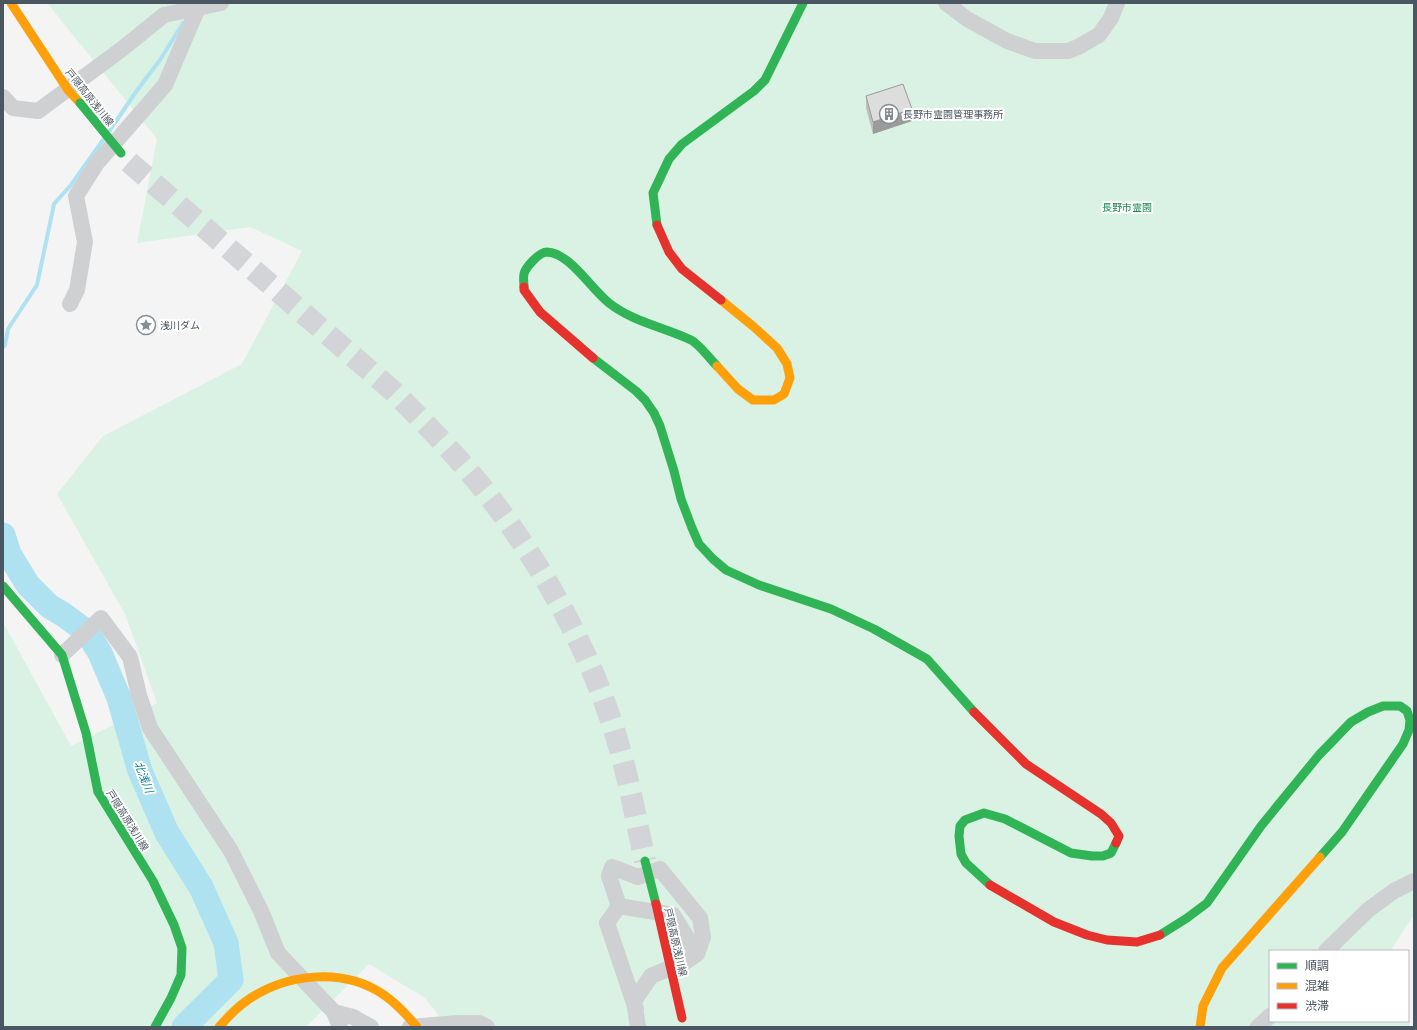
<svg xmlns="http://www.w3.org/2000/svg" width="1417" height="1030" viewBox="0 0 1417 1030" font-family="'DejaVu Sans','Noto Sans JP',sans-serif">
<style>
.green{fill:#d9f2e3}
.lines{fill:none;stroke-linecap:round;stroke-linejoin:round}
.stream{stroke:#aee2f0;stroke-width:4}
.river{stroke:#aee2f0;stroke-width:25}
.secondary-tunnel{stroke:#d2d4d7;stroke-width:22;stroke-dasharray:22 11;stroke-linecap:butt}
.street{stroke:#ced0d2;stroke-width:16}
.fast{stroke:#30b455;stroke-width:9}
.slow{stroke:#ff9f0a;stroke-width:9}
.jam{stroke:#e5322d;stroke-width:9}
.street-bridge{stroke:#ced0d2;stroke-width:16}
.fast-bridge{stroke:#30b455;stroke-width:9}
.slow-bridge{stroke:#ff9f0a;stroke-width:9}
.jam-bridge{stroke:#e5322d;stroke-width:9}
.wall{fill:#bebebf}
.shaded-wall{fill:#9b9b9b}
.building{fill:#ddddde;stroke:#9b9b9b}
.labels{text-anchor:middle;stroke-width:4;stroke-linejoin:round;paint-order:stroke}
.street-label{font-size:10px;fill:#4a5661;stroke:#fff}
.poi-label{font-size:10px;fill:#4a5661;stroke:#fff;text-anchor:start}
.park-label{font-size:10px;fill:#17864f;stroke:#fff}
.water-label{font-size:11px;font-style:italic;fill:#0c7c9b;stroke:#fff}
</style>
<rect width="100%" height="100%" fill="#f4f4f4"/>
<path class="green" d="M47,3H1414V915L1390,951H1270V1021H1408V1008L1410,1027H448L425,998L369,964L306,1027H3V622L71,746L157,703L125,614L57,494L103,436L242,364L302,251L250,227L137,243L157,139Z"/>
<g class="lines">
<path class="stream" d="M110,130L138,89L160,60L183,23
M3,347L5,345L8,329L37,285L54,204L71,185L103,140"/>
<path class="river" d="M3,535L9,554L28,585L49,606L64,615L87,632L100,653L119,698L140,771L167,833L201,887L226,943L231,980L184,1027"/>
<path class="secondary-tunnel" d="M129,162L393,391C425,423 457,456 485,491C536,557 579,630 607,709C625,758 634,810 645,861"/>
<path class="street" d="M946,3L967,19L1007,41L1035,51H1068L1078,47L1099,35L1111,18L1117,3
M3,97L13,108L38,111L122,49L164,15
M70,304L77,290L85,242L76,196L97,163L165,85L200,3
M62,655L101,618L130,657L139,695L150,728L231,851L261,911L278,953L334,1012L340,1027
M619,906L607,923L636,1009
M1326,951L1368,910L1394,891L1414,881
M334,1012L353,1017L371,1027
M410,1027L458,1023H479L487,1027
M638,1027L634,1001L651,976L687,961L697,954L703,937L700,918L660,869L638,877L612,867L609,876L619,906L673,915L697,954
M1258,1027L1270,1016"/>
<path class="fast" d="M657,225L653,193L669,159L682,144L754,91L765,80L803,3
M524,287C524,283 523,278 524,274C525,268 539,252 547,252C570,253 591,289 609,303C633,322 664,327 691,340C699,344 710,359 717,366
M593,358L636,391L645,400L654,413L660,426L674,471L681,499L692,528L699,544L713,559L726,570L759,585L831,609L874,629L927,659L974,712
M3,586L62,655L86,733L98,792L153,881L174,925L182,948L181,975L171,998L155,1027
M645,861L656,904
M990,885L966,863L961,854L959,836L960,826L965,820L984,813L1005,819L1071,853L1092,856H1103L1111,853L1116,843
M1160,935L1187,918L1207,903L1261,826L1319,755L1351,722L1368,712L1383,706H1400L1407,711L1410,720L1409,730L1403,744L1342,832L1320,857"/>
<path class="slow" d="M11,3L68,90L80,103
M717,366L738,389L753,400H774L784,394L790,378L787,364L777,348L754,327L721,300
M1200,1027L1203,1006L1222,968L1320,857"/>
<path class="jam" d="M657,225L669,252L682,269L721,300
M524,287V290L540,312L593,358
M974,712L1026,764L1101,814L1111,823L1119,836L1116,843
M990,885L1054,922L1087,935L1107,940L1137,942L1160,935"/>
<path class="street-bridge" d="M164,15L221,3"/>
<path class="fast-bridge" d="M80,103L121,153"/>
<path class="slow-bridge" d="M219,1027C227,1018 235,1009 245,1002C285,973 343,967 384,995C397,1004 407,1015 417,1027"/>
<path class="jam-bridge" d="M656,904L682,1018"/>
</g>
<path class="wall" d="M866,96L912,121L873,134L866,108Z"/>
<path class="shaded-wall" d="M912,109V121L873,134V122Z"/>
<path class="building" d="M903,84L912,109L873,122L866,96Z"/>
<defs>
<symbol id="building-ring" viewBox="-11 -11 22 22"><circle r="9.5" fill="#fff" stroke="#868d94" stroke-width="1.5"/><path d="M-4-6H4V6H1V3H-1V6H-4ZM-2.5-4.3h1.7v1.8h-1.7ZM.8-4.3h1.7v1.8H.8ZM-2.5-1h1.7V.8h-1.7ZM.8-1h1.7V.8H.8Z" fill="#868d94"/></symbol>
<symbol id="sight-ring" viewBox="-11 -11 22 22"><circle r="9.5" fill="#fff" stroke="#868d94" stroke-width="1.5"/><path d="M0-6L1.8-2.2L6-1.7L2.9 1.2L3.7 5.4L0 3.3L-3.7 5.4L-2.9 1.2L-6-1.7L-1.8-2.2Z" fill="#868d94"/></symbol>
</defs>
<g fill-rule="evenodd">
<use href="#building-ring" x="878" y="103" width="22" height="22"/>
<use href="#sight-ring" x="135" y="314" width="22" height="22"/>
</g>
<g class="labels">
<g class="street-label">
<text transform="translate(90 97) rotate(51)" y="4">戸隠高原浅川線</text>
<text transform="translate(128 820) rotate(58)" y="4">戸隠高原浅川線</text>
<text transform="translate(676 942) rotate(77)" y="4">戸隠高原浅川線</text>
</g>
<g class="poi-label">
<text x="903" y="118">長野市霊園管理事務所</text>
<text x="160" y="329">浅川ダム</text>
</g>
<g class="park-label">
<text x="1127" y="211">長野市霊園</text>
</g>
<g class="water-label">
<text transform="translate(144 777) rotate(69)" y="4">北浅川</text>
</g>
</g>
<rect width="1417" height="1030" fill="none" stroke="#4a5661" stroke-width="8"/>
<rect x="1269" y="950" width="140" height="72" fill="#ffffff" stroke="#b7bbc0"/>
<rect x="1277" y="963" width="20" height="6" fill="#30b455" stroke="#b7bbc0"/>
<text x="1305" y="970" font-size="12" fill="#4a5661">順調</text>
<rect x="1277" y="983" width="20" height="6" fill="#ff9f0a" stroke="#b7bbc0"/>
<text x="1305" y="990" font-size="12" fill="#4a5661">混雑</text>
<rect x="1277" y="1003" width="20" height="6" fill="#e5322d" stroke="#b7bbc0"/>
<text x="1305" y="1010" font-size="12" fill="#4a5661">渋滞</text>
</svg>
